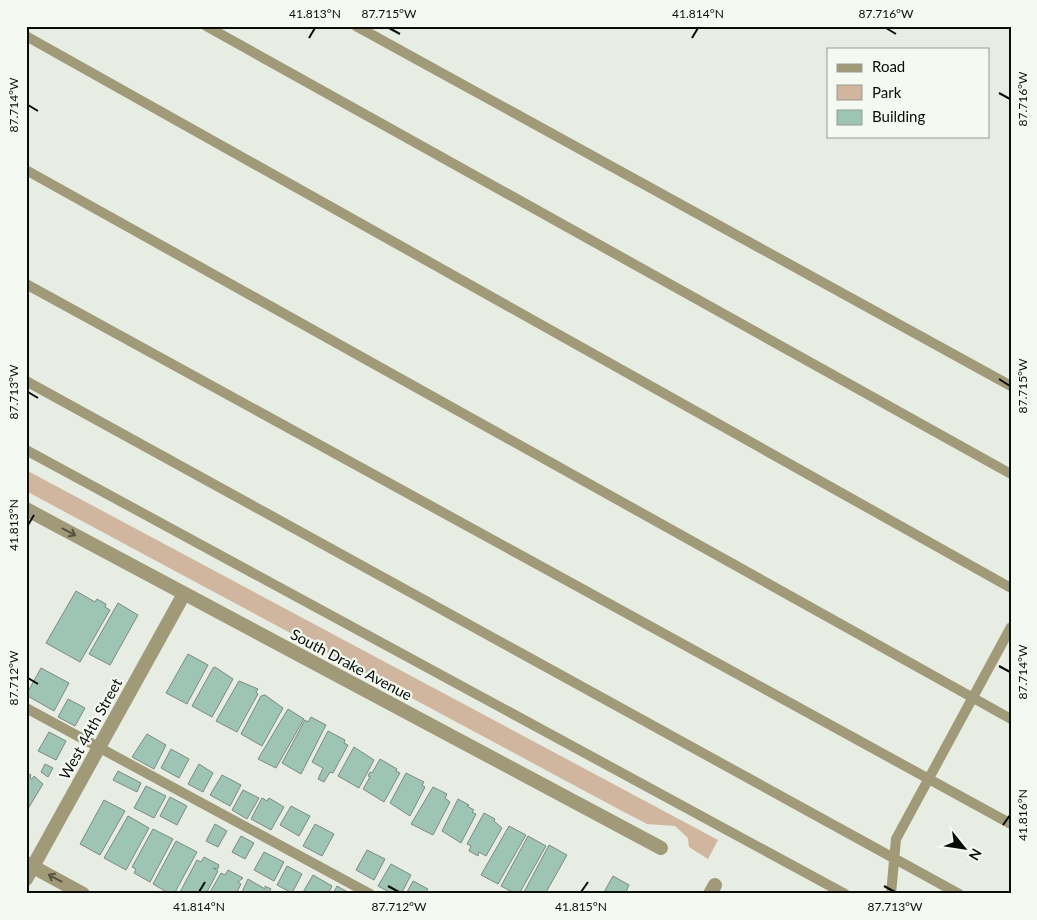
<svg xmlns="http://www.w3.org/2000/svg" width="1037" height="920" viewBox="0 0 1037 920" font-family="Lato,sans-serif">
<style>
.green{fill:#d0b69f}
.building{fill:#9dc4b4;stroke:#7e8984}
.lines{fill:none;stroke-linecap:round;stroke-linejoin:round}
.service{stroke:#a19a78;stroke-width:10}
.minor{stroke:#a19a78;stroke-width:14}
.oneway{stroke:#565340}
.ticks{fill:none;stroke:#0a0c09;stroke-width:2}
.labels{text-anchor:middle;stroke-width:4.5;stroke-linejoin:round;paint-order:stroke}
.street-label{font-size:15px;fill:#0a0c09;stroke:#f4faf1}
.neatline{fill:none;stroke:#0a0c09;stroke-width:2}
.ticks-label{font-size:12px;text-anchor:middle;fill:#0a0c09}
</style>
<rect width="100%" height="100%" fill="#e7ede3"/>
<path class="green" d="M26,470L718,840L708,859L689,847L688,838L675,826L647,824L622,811L26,491Z"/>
<path class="building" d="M76,591L95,602L97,599L106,604L105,607L110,610L80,662L46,643Z
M118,603L138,615L110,665L89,654Z
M188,654L208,665L187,704L166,693Z
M215,667L233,679L212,717L192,706L213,668Z
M41,668L69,683L54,711L26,695Z
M239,681L258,689L256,692L258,694L237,732L216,721Z
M265,695L283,708L262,746L241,734L261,696Z
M68,699L85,708L75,726L58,717Z
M288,709L304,719L276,768L258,759Z
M311,717L326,725L301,774L282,763L305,720L308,722Z
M328,731L345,740L344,743L348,745L333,773L330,772L324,782L318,779L323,768L312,762Z
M49,732L66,741L56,760L38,751Z
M147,734L166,745L154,769L132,757Z
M354,747L374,760L359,788L338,776Z
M171,749L189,759L179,778L161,768Z
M380,759L397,769L396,771L400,773L384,802L363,789L370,777L368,776L370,772L372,773Z
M45,764L53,768L48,777L41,772Z
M199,764L213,773L203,792L188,784Z
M118,771L141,783L137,792L113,780Z
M26,772L31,775L30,778L32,779L34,776L43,784L26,812Z
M406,773L424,782L422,785L425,787L410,816L390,803Z
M222,775L241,785L230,806L210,795Z
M146,786L166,796L154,818L134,808Z
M433,787L447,794L445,798L450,802L433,835L411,824Z
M243,790L259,798L247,819L232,810Z
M170,797L187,806L177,825L160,816Z
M262,798L267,801L269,798L284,807L271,830L251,819Z
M458,799L469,805L467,806L474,810L472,812L476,814L461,843L442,831Z
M104,800L125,811L100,855L80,844Z
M291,806L310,816L299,836L280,825Z
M484,813L495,819L494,821L502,828L486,856L479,852L478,856L469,851L471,846L467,844Z
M128,816L149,828L126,870L104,858Z
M215,824L227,831L218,847L206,841Z
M315,824L334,834L322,856L303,846Z
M509,826L526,835L498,884L481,875Z
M153,829L173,839L150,882L134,873L136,869L132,867Z
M241,836L254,843L245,859L232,852Z
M528,836L546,846L519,894H516L501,886Z
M176,841L197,852L174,894H170L153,884Z
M549,845L567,855L545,894H528L524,892Z
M367,850L385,859L374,880L356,870Z
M264,852L284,862L274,881L254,870Z
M204,857L219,865L218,869L213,868L218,871L206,894H179L197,860L201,862Z
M391,864L411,875L401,894H393L378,886Z
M287,866L302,874L292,893L277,885Z
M228,870L243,878L238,882L241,884L236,894H209L221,873L225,875Z
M313,875L332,886L328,894H302Z
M613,876L629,885L625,894H603Z
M248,879L265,889V886L271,889L268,894H241Z
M413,881L428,889L425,894H406Z
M337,886L351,894H333Z"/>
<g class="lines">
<path class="service" d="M206,26L1011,474
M356,26L1011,386
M26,36L1011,588
M26,170L1011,719
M26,284L1011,824
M26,381L959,894
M26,450L845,894
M26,708L370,894
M891,894L896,839L1011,627"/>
<path class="minor" d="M26,509L661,848
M26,863L83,894
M26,879L184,594
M710,894L715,885"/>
</g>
<defs><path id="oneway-shaft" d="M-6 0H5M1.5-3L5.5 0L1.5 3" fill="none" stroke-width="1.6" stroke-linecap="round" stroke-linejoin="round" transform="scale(1.25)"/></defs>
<g class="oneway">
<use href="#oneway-shaft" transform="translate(69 532) rotate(28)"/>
<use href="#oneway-shaft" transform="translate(55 878) rotate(-152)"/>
</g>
<path class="ticks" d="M389,28L400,34M886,28L896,34M309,38L315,28M692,38L698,28M999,93L1010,99M28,105L38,111M999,379L1010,386M28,392L38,398M28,525L34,515M999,666L1010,672M28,678L38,684M1003,825L1010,815M388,886L399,892M884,886L895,892M199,892L205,882M581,892L588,882"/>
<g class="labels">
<g class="street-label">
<text transform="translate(351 665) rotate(28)" y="5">South Drake Avenue</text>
<text transform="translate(91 729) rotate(-61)" y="5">West 44th Street</text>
</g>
</g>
<rect width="1037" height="920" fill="none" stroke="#f4faf1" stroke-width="55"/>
<rect x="827" y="48" width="162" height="90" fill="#f4faf1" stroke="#969b94"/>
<rect x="837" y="64" width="25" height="8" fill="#a19a78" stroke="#969b94"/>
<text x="872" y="72" font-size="15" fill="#0a0c09">Road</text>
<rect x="837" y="85" width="25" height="15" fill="#d0b69f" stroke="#969b94"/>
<text x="872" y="98" font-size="15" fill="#0a0c09">Park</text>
<rect x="837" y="110" width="25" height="15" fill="#9dc4b4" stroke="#969b94"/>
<text x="872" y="122" font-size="15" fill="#0a0c09">Building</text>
<g transform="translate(964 848) rotate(120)" stroke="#f4faf1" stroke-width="4" paint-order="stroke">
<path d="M0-4L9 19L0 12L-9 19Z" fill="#0a0c09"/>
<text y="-8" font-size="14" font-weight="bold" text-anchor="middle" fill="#0a0c09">N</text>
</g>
<rect x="28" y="28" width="982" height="864" class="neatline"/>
<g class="ticks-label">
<text x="315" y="18">41.813°N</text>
<text x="389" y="18">87.715°W</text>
<text x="698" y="18">41.814°N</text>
<text x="886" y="18">87.716°W</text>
<text transform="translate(1023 99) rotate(-90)" y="4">87.716°W</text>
<text transform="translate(14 105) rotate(-90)" y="4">87.714°W</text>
<text transform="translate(1023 386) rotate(-90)" y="4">87.715°W</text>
<text transform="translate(14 392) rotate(-90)" y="4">87.713°W</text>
<text transform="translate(14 525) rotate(-90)" y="4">41.813°N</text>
<text transform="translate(1023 672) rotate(-90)" y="4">87.714°W</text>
<text transform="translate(14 678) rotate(-90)" y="4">87.712°W</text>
<text transform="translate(1023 815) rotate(-90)" y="4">41.816°N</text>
<text x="199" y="911">41.814°N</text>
<text x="399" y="911">87.712°W</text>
<text x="581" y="911">41.815°N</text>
<text x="895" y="911">87.713°W</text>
</g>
</svg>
